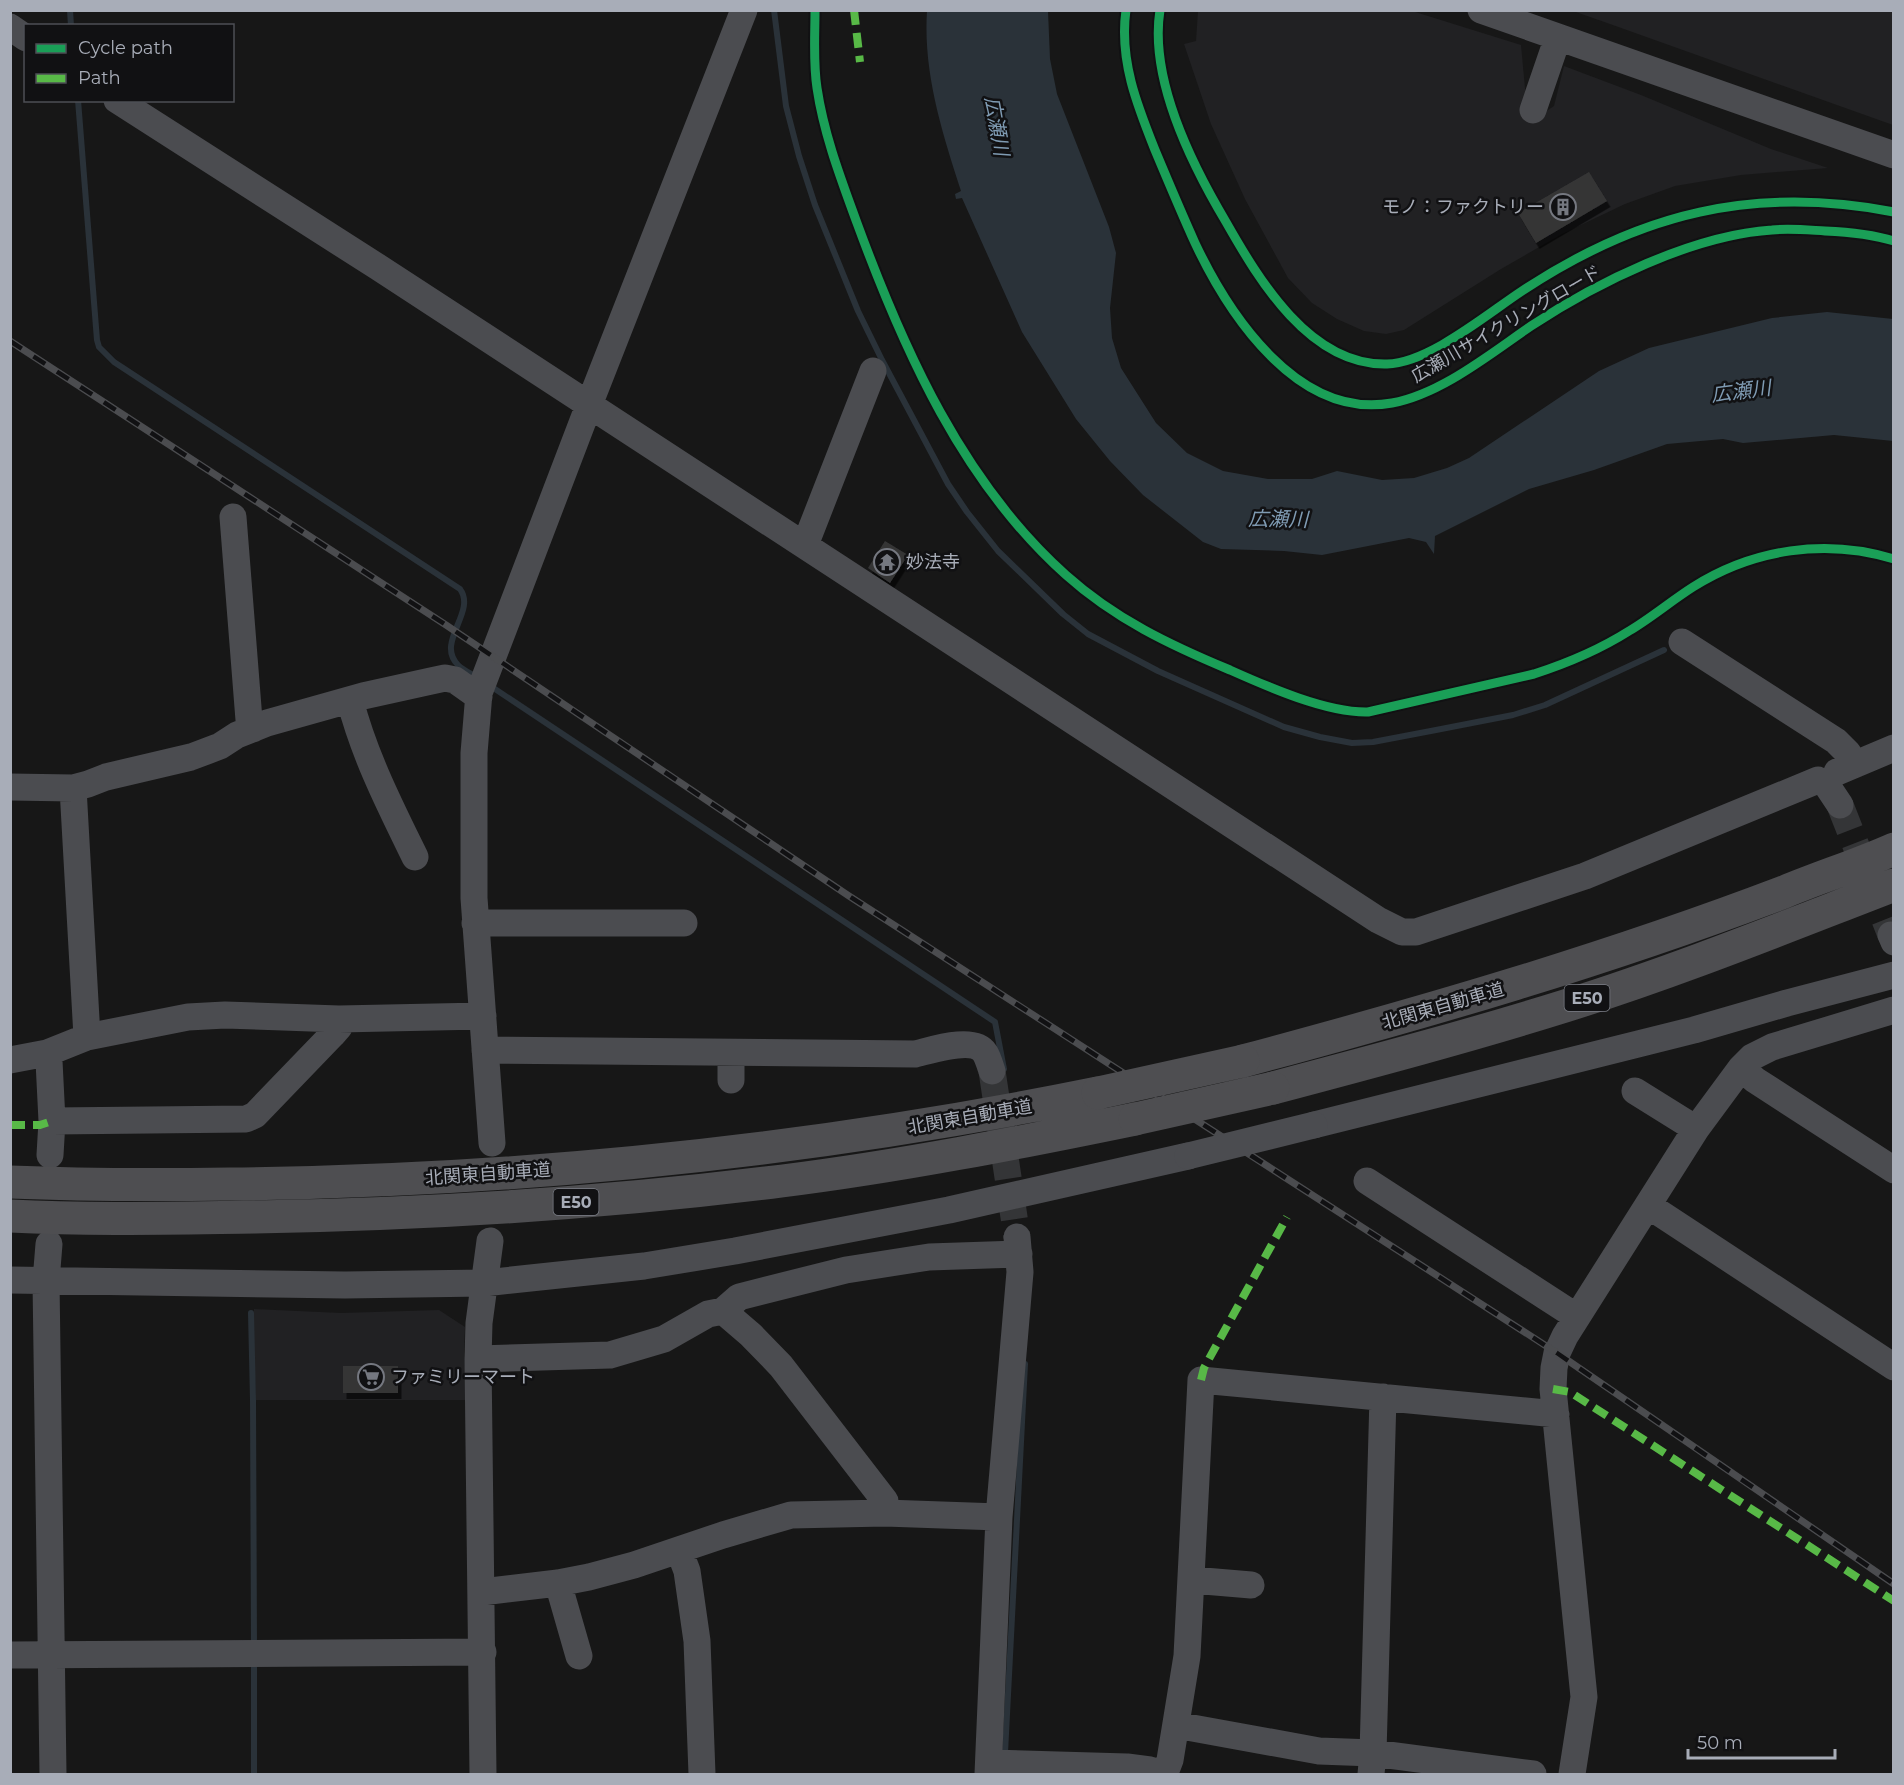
<svg xmlns="http://www.w3.org/2000/svg" width="1904" height="1785" viewBox="0 0 1904 1785" font-family="Montserrat,'Noto Sans JP',sans-serif">
<style>
.built{fill:#212123}
.water{fill:#2a3239}
.lines{fill:none;stroke-linecap:round;stroke-linejoin:round}
.stream{stroke:#2a3239;stroke-width:6}
.building{fill:#353536;filter:url(#shadow)}
.minor-tunnel{stroke:#343537;stroke-width:27;stroke-dasharray:27 14;stroke-linecap:butt}
.minor{stroke:#4b4c50;stroke-width:27}
.highway{stroke:#4e4e51;stroke-width:33}
.rail-casing{stroke:#4b4c4f;stroke-width:7}
.rail{stroke:#111113;stroke-width:4.5;stroke-dasharray:14;stroke-linecap:butt}
.minor-bridge{stroke:#4b4c50;stroke-width:27}
.highway-bridge{stroke:#4e4e51;stroke-width:33}
.quiet{stroke:#58b947;stroke-width:8;stroke-dasharray:15 8;stroke-linecap:butt}
.cycleway-casing{stroke:#111113;stroke-width:13}
.cycleway{stroke:#1a9f57;stroke-width:9}
.labels{text-anchor:middle;stroke-width:5;stroke-linejoin:round;paint-order:stroke}
.shield{fill:#111113;stroke:#7b7e86;stroke-width:1.5}
.shield-label{font-size:16px;font-weight:bold;fill:#a8adb8}
.poi-label{font-size:18px;fill:#a8adb8;stroke:#111113;text-anchor:start}
.street-label{font-size:18px;fill:#a8adb8;stroke:#111113}
.water-label{font-size:20px;font-style:italic;fill:#7f9bb3;stroke:#111113}
</style>
<defs>
<filter id="shadow"><feDropShadow dx="3.5" dy="6" stdDeviation="0" flood-color="#0009"/></filter>
</defs>
<rect width="100%" height="100%" fill="#171717"/>
<path class="built" d="M1198,11H1412L1521,45L1526,99L1542,114L1554,106L1564,66L1641,95L1771,149L1828,168L1741,175L1675,186L1625,204L1562,234L1501,269L1404,330L1386,334L1364,331L1337,319L1312,303L1288,278L1245,199L1211,124L1184,44L1196,41Z
M1573,11H1893V125L1610,24Z
M254,1309L341,1313L439,1310L465,1327L464,1352L467,1400H256L253,1338Z"/>
<path class="water" d="M927,11H1048L1050,59L1057,94L1109,227L1116,253L1110,308L1112,338L1121,368L1156,423L1187,453L1223,471L1268,479H1312L1337,471L1382,480L1414,478L1447,468L1469,458L1599,371L1649,348L1772,318L1827,312L1893,319V441L1834,435L1743,443L1723,439L1667,444L1594,470L1529,489L1435,536L1434,554L1426,542L1409,538L1322,555L1284,551L1221,549L1203,542L1143,495L1110,461L1076,419L1022,332L962,198L956,199L955,194L961,191C942,132 923,73 927,11Z"/>
<g class="lines">
<path class="stream" d="M70,10L71,26
M774,10L786,106L799,156L815,205L858,311L882,360L948,484L967,512L998,551L1063,614L1088,634L1158,671L1284,727L1320,737L1352,743L1373,742L1436,730L1513,715L1545,705L1664,650
M78,100L97,340L99,347L114,362L460,589C477,612 435,642 458,665C463,670 472,674 478,678
M489,685L995,1022L1004,1069
M251,1313L253,1400L254,1648
M254,1661V1774
M1005,1753L1025,1364"/>
</g>
<path class="building" d="M1589,172L1607,201L1536,243L1518,213Z
M885,541L908,555L890,583L868,568Z
M343,1366H398V1393H343Z"/>
<g class="lines">
<path class="minor-tunnel" d="M1840,805L1891,935
M992,1071L1017,1237"/>
<path class="minor" d="M1481,10L1894,155
M10,27L26,38
M117,100L378,267L1378,920L1402,932H1416L1585,876L1818,780L1826,784L1840,805
M1533,110L1558,37
M233,517L249,720L253,729
M805,545L873,371
M1682,642L1836,741L1848,753L1854,765
M350,700C364,755 390,806 415,857
M1837,772L1894,748
M10,787L73,788L88,784L106,777L191,757L220,746L237,735L267,723L363,696L431,681L445,678L455,680L479,697
M73,788L87,1037
M475,923H684
M1891,935L1894,942
M485,1050L915,1054C932,1050 974,1036 985,1053C988,1058 990,1065 992,1071
M47,1053L49,1061L52,1121L50,1155
M731,1053V1080
M10,1060L47,1053L87,1037L188,1017L225,1015L339,1019L483,1016
M1741,1068L1755,1080L1894,1170
M1635,1091L1696,1129
M52,1121L246,1119L255,1115L332,1035L339,1027V1019
M1314,1125L1694,1030L1787,1003L1894,975
M492,1143L474,898V753L479,693L589,405L744,10
M1367,1181L1577,1317
M1649,1206L1894,1367
M49,1244L46,1281L53,1774
M10,1280L345,1285L484,1283L644,1266L735,1251L949,1210L1188,1156
M478,1359L610,1355L664,1339L708,1314L723,1311
M885,1513V1501L781,1366L751,1335L723,1311L739,1297L846,1270L929,1257L1019,1254
M679,1550L687,1571L697,1641L702,1774
M1192,1580L1251,1585
M558,1583L579,1656
M482,1592L558,1583L589,1577L634,1565L723,1535L791,1515L885,1513L999,1517
M10,1655L483,1652
M1176,1725L1319,1751L1373,1753L1533,1774
M989,1763L1127,1767L1150,1770L1166,1774
M1165,1773L1170,1760L1187,1656L1201,1380L1556,1414
M483,1774L478,1359L479,1323L490,1241
M988,1774L999,1517L1020,1272L1017,1237
M1371,1774L1373,1753L1383,1397
M1572,1774L1584,1697L1553,1389L1554,1368L1557,1353L1565,1336L1696,1129L1741,1068L1752,1057L1772,1047L1894,1010"/>
<path class="highway" d="M1243,1061C1427,1012 1605,960 1784,892C1820,877 1858,865 1894,849
M1273,1088C1371,1062 1469,1036 1565,1006C1677,971 1785,927 1894,885
M10,1182C84,1185 157,1185 230,1184C522,1181 812,1151 1098,1093
M10,1216C92,1220 174,1218 255,1217C431,1214 608,1203 782,1181C901,1166 1018,1143 1135,1119"/>
<defs>
<path id="rail" d="M10,341L446,625L849,896L1557,1353L1894,1584"/>
</defs>
<use href="#rail" class="rail-casing"/>
<use href="#rail" class="rail"/>
<path class="minor-bridge" d="M1188,1156L1314,1125"/>
<path class="highway-bridge" d="M1098,1093L1243,1061
M1135,1119L1273,1088"/>
<path class="quiet" d="M854,10L860,62
M10,1125H40L52,1121
M1201,1380L1204,1368L1287,1217
M1553,1389L1570,1392L1894,1601"/>
<defs>
<path id="cycleway" d="M815,10C815,36 813,63 817,88C824,135 841,179 857,223C904,351 963,483 1066,575C1115,619 1170,645 1230,670C1268,687 1327,713 1368,712L1534,674C1568,663 1599,650 1629,631C1651,618 1671,601 1693,587C1753,549 1826,538 1894,559
M1126,10C1119,60 1137,105 1155,150C1168,181 1181,212 1195,243C1229,315 1298,420 1392,403C1441,394 1490,354 1531,326C1596,283 1693,235 1772,230C1789,228 1808,230 1825,231C1848,232 1871,234 1894,241
M1160,10C1149,79 1192,165 1226,222C1259,280 1310,366 1387,364C1429,363 1487,314 1522,291C1640,213 1754,185 1894,212"/>
</defs>
<use href="#cycleway" class="cycleway-casing"/>
<use href="#cycleway" class="cycleway"/>
</g>
<defs>
<symbol id="building-ring" viewBox="-11 -11 22 22"><circle r="9.5" fill="#111113" stroke="#757880" stroke-width="1.5"/><path d="M-4-6H4V6H1V3H-1V6H-4ZM-2.5-4.3h1.7v1.8h-1.7ZM.8-4.3h1.7v1.8H.8ZM-2.5-1h1.7V.8h-1.7ZM.8-1h1.7V.8H.8Z" fill="#757880"/></symbol>
<symbol id="temple-ring" viewBox="-11 -11 22 22"><circle r="9.5" fill="#111113" stroke="#757880" stroke-width="1.5"/><path d="M0-6L5-2H3V0L6.5 2.5H4V6H1.5V3h-3V6H-4V2.5H-6.5L-3 0V-2H-5Z" fill="#757880"/></symbol>
<symbol id="supermarket-ring" viewBox="-11 -11 22 22"><circle r="9.5" fill="#111113" stroke="#757880" stroke-width="1.5"/><path d="M-6-5.5h2.5l.6 2H6L4.5 2H-2.5L-4.4-4H-6ZM-1.5 3.2a1.3 1.3 0 1 0 .1 0ZM3 3.2a1.3 1.3 0 1 0 .1 0Z" fill="#757880"/></symbol>
</defs>
<g fill-rule="evenodd">
<use href="#building-ring" x="1548" y="192" width="30" height="30"/>
<use href="#temple-ring" x="872" y="547" width="30" height="30"/>
<use href="#supermarket-ring" x="356" y="1362" width="30" height="30"/>
</g>
<g class="labels">
<g class="shield">
<rect x="1564.5" y="985" width="45" height="26" rx="4.5"/>
<rect x="553.5" y="1189" width="45" height="26" rx="4.5"/>
</g>
<g class="shield-label">
<text x="1587" y="1004">E50</text>
<text x="576" y="1208">E50</text>
</g>
<g class="poi-label">
<text x="1544" y="213" text-anchor="end">モノ：ファクトリー</text>
<text x="906" y="568">妙法寺</text>
<text x="391" y="1383">ファミリーマート</text>
</g>
<g class="street-label">
<text transform="translate(1506 324) rotate(-30)" y="6">広瀬川サイクリングロード</text>
<text transform="translate(1443 1006) rotate(-16)" y="6">北関東自動車道</text>
<text transform="translate(970 1117) rotate(-10)" y="6">北関東自動車道</text>
<text transform="translate(488 1174) rotate(-4)" y="6">北関東自動車道</text>
</g>
<g class="water-label">
<text transform="translate(997 126) rotate(80)" y="7">広瀬川</text>
<text transform="translate(1741 391) rotate(-7)" y="7">広瀬川</text>
<text transform="translate(1278 519) rotate(1)" y="7">広瀬川</text>
</g>
</g>
<rect width="1904" height="1785" fill="none" stroke="#a8adb8" stroke-width="24"/>
<rect x="24" y="24" width="210" height="78" fill="#111113" stroke="#4d4f55" stroke-width="1.5"/>
<rect x="36" y="44" width="30" height="9" fill="#1a9f57" stroke="#4d4f55" stroke-width="1.5"/>
<text x="78" y="54" font-size="18" fill="#a8adb8">Cycle path</text>
<rect x="36" y="74" width="30" height="9" fill="#58b947" stroke="#4d4f55" stroke-width="1.5"/>
<text x="78" y="84" font-size="18" fill="#a8adb8">Path</text>
<path d="M1688 1749v9h147v-9" fill="none" stroke="#a8adb8" stroke-width="3"/>
<text x="1697" y="1749" font-size="18" fill="#a8adb8" stroke="#111113" stroke-width="4.5" paint-order="stroke">50 m</text>
</svg>
